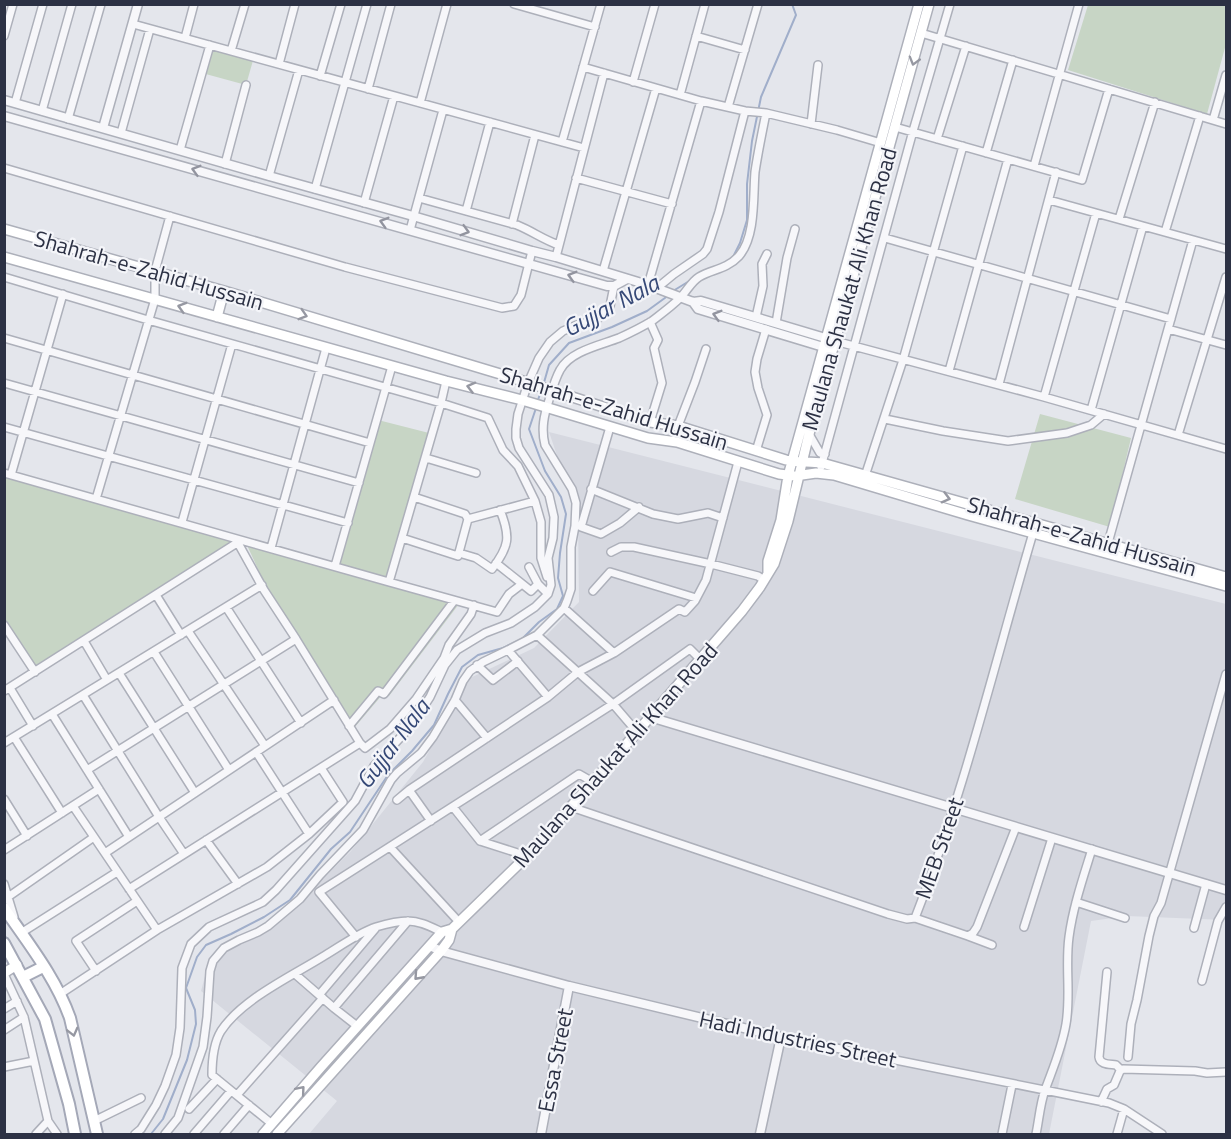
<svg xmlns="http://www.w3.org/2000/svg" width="1231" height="1139" viewBox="0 0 1231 1139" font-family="'Titillium Web',sans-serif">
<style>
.built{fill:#d6d8e0}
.green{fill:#c7d5c5}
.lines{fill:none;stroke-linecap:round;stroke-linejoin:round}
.stream{stroke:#a0aeca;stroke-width:2}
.minor-casing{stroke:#adb0ba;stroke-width:10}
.tertiary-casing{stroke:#adb0ba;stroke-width:11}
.secondary-casing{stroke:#adb0ba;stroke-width:12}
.primary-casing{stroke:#a4a8b7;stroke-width:14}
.minor{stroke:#f7f7fa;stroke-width:7}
.tertiary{stroke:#f7f7fa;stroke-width:8}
.secondary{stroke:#fff;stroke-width:9}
.primary{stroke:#fff;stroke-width:10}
.oneway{stroke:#9698a2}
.oneway2{stroke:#92949f}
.labels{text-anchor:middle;stroke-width:4.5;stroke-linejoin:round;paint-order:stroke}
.street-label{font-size:22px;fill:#2c3144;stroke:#f4f5f9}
.water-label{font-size:24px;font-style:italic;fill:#364977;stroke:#f4f5f9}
</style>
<rect width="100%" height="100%" fill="#e4e6ec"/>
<path class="built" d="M549,432L1226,604V922L1225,920L1127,916L1091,921L1049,1134H309L337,1101L201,991L210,958L276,925L351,851L423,762L470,678L534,648L579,602L578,517Z"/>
<path class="green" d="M1088,5H1226V44L1207,114L1068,70Z
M210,45L254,57L246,85L202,73Z
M1040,414L1131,438L1110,527L1015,499Z
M378,420L433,434L389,582L335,566Z
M5,473L241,539L35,672L5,625Z
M246,543L459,604L389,696L383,694L354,728L269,593Z"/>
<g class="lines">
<path class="stream" d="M732,259L740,243L747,220V184L752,141L761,97L796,15L792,4
M673,291L691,280
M543,386L549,365L569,343L612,327L647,311L669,295
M537,403L541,391
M151,1134L163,1119L187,1060L196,1024L195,1010L186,988L197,957L206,945L231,934L264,917L290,900L331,849L350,832L388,775L412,751L434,725L448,694L462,667L478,655L503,648L522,639L539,622L557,609L563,596L558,578L560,553L566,514L561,497L545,471L529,429L536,408"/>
<defs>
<path id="minor" d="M514,4L595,27
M133,24L584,148
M921,33L1226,124
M4,36L13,4
M696,36L745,50
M185,38L194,4
M231,51L245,4
M279,64L295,4
M583,67L701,101L745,111L766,113L837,130L881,143
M320,76L341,4
M633,82L655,4
M368,89L391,4
M680,95L705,4
M15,103L43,4
M420,103L447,4
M728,107L758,4
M42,111L72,4
M68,119L101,4
M1213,120L1226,75
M811,124L818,65
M895,127L1082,180L1109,89
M121,133L150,29
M937,139L966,46
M562,142L601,4
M180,150L210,45
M986,153L1013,60
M225,164L246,85
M1034,166L1079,4
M4,168L345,267L502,308L514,306L521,295L532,251
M269,176L299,70
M576,178L672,204
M315,189L367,4
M419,198L517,225C532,231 544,240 559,245
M1049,200L1226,249
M364,203L394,96
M466,211L490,122
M1119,219L1155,102
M512,224L535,135
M410,230L443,110
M1165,232L1200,116
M885,238L1171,319
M556,257L604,73
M603,271L656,88
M4,277L148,320L441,403L488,418L503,450L518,466L535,501L541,522V558L547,577
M648,285L701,101
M657,288L674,274L703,254L707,249L719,212L745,111
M756,317L763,286L762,264L767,254
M650,322L658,340L654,348L662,383L650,422
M776,323L787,258L795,229
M1168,329L1226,345
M4,338L370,443
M835,341L1044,397L1226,449
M949,371L1008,159
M4,383L359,483
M999,384L1056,172
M1044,397L1096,213
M1091,410L1143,226
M885,419L943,431L1008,441L1067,433L1091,425L1104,414
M678,426L695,382L706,349
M4,427L348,523
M610,427L581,527L601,534L620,523L639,507
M809,434L820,453L825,454
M1178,435L1226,277
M756,451L767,415L758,388L755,372L757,359L766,329
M426,458L476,473
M821,467L913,131L950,4
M4,473L389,582L441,403L446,381
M11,475L63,294
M865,476L903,360L963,146
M591,489L653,514L678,519L708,513L723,518
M96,499L155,299V271L170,216
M468,519L535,501
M182,522L232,344
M575,526L576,503L572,489L545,445C541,429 544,415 549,400C552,390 555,379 560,370C570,351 601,345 619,338C630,333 642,327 652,321C661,314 672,306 680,298C687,291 691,282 699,277C712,269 726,270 739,256C756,237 753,196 755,172C758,152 762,133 766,113
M402,538L458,556L468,519L465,514L414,497
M238,543L264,590L296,639L360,743L365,748L390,729L416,699L444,658L449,645L471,614L474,605
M1108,543L1193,240
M271,548L326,348
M611,552L621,547H634L711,564L758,576L764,580
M459,553L476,558L492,569C509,547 511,537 500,510
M496,563L531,591L538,584L548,594
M335,566L392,366
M529,567L538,584
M389,582L497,612L509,594L522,584
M593,591L610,572L696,598
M156,595L181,635
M226,607L301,723
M564,608L614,653
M4,625L35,672
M188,631L265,746
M537,635L564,608L567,601L571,589V547L575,526H579
M84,641L107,680
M508,650L548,697
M154,652L229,770
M477,665L493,680L518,661
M119,673L195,793
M10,688L33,726
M4,691L240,541
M83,695L159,817L184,854
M455,700L487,738
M52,714L129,837
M349,726L378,691L384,694L454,601
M14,737L62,813
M4,743L262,585
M256,752L309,834
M87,770L296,639
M409,790L431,821
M4,799L27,836
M397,800L409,790L548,697L578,672L614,653L679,609L685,612L695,601L706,580L738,462
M73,806L157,930
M453,807L480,841L527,856
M571,807L888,914L907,919L915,918C964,793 995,662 1033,533
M206,840L238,884
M480,841L579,774L593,782
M390,847L459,922
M4,850L99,789
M105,853L334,700
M4,884L14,917
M129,889L360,743
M8,897L94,837
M1076,902L1125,918
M915,918L968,936L973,933L977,927L1016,827
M1024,927L1052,838
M1194,928L1206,884
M21,933L117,872
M968,936L992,945
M356,937L319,892L613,704L690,649L700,659
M96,971L76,941L137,901
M1107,972L1099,1057C1100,1065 1110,1064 1116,1065L1121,1070
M4,974L24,1017L48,1121L57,1134
M295,974L334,1008L357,1026
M1202,981L1218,921L1226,907
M60,994L157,930L267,867L309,834L343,802L321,768
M319,995L375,929
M334,1008L408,921
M4,1009L17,1001
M4,1030L24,1017
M781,1037L1109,1103L1124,1109L1162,1134
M1128,1057L1131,1024L1137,1000L1149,936L1154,916L1161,903L1226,674
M4,1067L34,1061
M237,1095L323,998
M1101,1102L1107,1089L1114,1085L1120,1071L1123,1069L1195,1071L1207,1073L1226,1072
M189,1109L217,1079
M94,1121L141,1098
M272,1124L212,1075C212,1060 213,1044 221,1031C242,999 292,976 324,956C341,946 358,933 376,927C386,924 397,921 408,921C420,921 431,927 442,932
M36,1134L48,1121
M135,1134L141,1129L156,1105L165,1086L176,1055L180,1028L182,968L191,944L209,927L263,902L276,890L355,801L374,766L411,726L430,697L445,665L457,650L485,633L511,623L535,607L548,594L551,585L548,558L553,538L554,517L549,495L519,448L516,438V429L518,414L528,383L539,358L550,342L563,331L577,325L596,320L604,314L610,306L614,286
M165,1134L178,1118L203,1047L207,1017L210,971L213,961L224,948L239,940L258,932L268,926L300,899L320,875L363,830L391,780L397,773L421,753L433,737L455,700L463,681L470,671L483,662L508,650L537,635L613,704L637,732
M194,1134L231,1091
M224,1134L249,1105
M1002,1134L1012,1085
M1036,1134C1039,1120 1040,1104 1045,1090C1053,1068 1062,1048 1066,1024C1071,995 1065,966 1069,937C1073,907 1083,878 1092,849
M1117,1134L1124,1109"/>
<path id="tertiary" d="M4,100L269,176L413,216L532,251L556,257L648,285L693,302L701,301L832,340
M4,116L607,286H614L627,279
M103,128L138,4
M693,302L698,309L830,349
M650,717L1226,890
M430,946L441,951L569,986L781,1037L760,1134
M541,1134L569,986"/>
<path id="secondary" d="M4,229L224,291L507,376L650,422L678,426L786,460C798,463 810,461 822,463L1226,577
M4,257L446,381L522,400L648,438L677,442L779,474L795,476L816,473L834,475L968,515L1226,586
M217,317L224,291
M768,573V561L781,520L788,476L919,4
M4,973L17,965
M263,1134L321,1067L442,932L452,929
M277,1134L441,951L449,940L452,929L527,856L624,747L742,611L760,587L774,564L788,521L809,434L929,4"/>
<path id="primary" d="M4,908C28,943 56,978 70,1018L97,1134
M4,943L45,1019L69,1104L75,1134
M23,977L43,967"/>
</defs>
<use href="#minor" class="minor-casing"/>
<use href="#tertiary" class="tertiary-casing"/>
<use href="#secondary" class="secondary-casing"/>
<use href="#primary" class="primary-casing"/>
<use href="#minor" class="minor"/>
<use href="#tertiary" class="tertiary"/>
<use href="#secondary" class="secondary"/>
<use href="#primary" class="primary"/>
</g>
<defs><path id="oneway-chevron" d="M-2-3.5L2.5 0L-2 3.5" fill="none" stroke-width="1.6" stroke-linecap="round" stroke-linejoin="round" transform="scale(1.5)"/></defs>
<g class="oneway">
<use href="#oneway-chevron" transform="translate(914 61) rotate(106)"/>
<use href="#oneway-chevron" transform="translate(182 307) rotate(-164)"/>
<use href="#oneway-chevron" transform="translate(303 315) rotate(17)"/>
<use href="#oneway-chevron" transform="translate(471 387) rotate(-166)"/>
<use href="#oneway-chevron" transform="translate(946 498) rotate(15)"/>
<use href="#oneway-chevron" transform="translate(418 976) rotate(132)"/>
<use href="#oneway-chevron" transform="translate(73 1032) rotate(76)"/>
<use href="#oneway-chevron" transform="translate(301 1090) rotate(-50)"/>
</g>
<g class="oneway2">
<use href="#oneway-chevron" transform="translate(196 170) rotate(-164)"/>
<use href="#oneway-chevron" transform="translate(384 222) rotate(-164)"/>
<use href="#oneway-chevron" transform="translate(465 231) rotate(16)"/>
<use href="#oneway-chevron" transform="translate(572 276) rotate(-164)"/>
<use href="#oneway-chevron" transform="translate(717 315) rotate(-164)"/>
</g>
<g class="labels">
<g class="street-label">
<text transform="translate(149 270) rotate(16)" y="8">Shahrah-e-Zahid Hussain</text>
<text transform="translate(849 289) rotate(-74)" y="8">Maulana Shaukat Ali Khan Road</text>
<text transform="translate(614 408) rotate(17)" y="8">Shahrah-e-Zahid Hussain</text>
<text transform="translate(1082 536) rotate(16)" y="8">Shahrah-e-Zahid Hussain</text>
<text transform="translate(615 755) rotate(-48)" y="8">Maulana Shaukat Ali Khan Road</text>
<text transform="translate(939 848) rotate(-71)" y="8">MEB Street</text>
<text transform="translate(798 1039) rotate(12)" y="8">Hadi Industries Street</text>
<text transform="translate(555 1060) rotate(-79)" y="8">Essa Street</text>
</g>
<g class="water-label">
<text transform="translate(611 306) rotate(-28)" y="8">Gujjar Nala</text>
<text transform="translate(393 744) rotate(-53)" y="8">Gujjar Nala</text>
</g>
</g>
<rect width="1231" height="1139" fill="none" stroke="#2c3144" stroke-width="12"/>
</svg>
